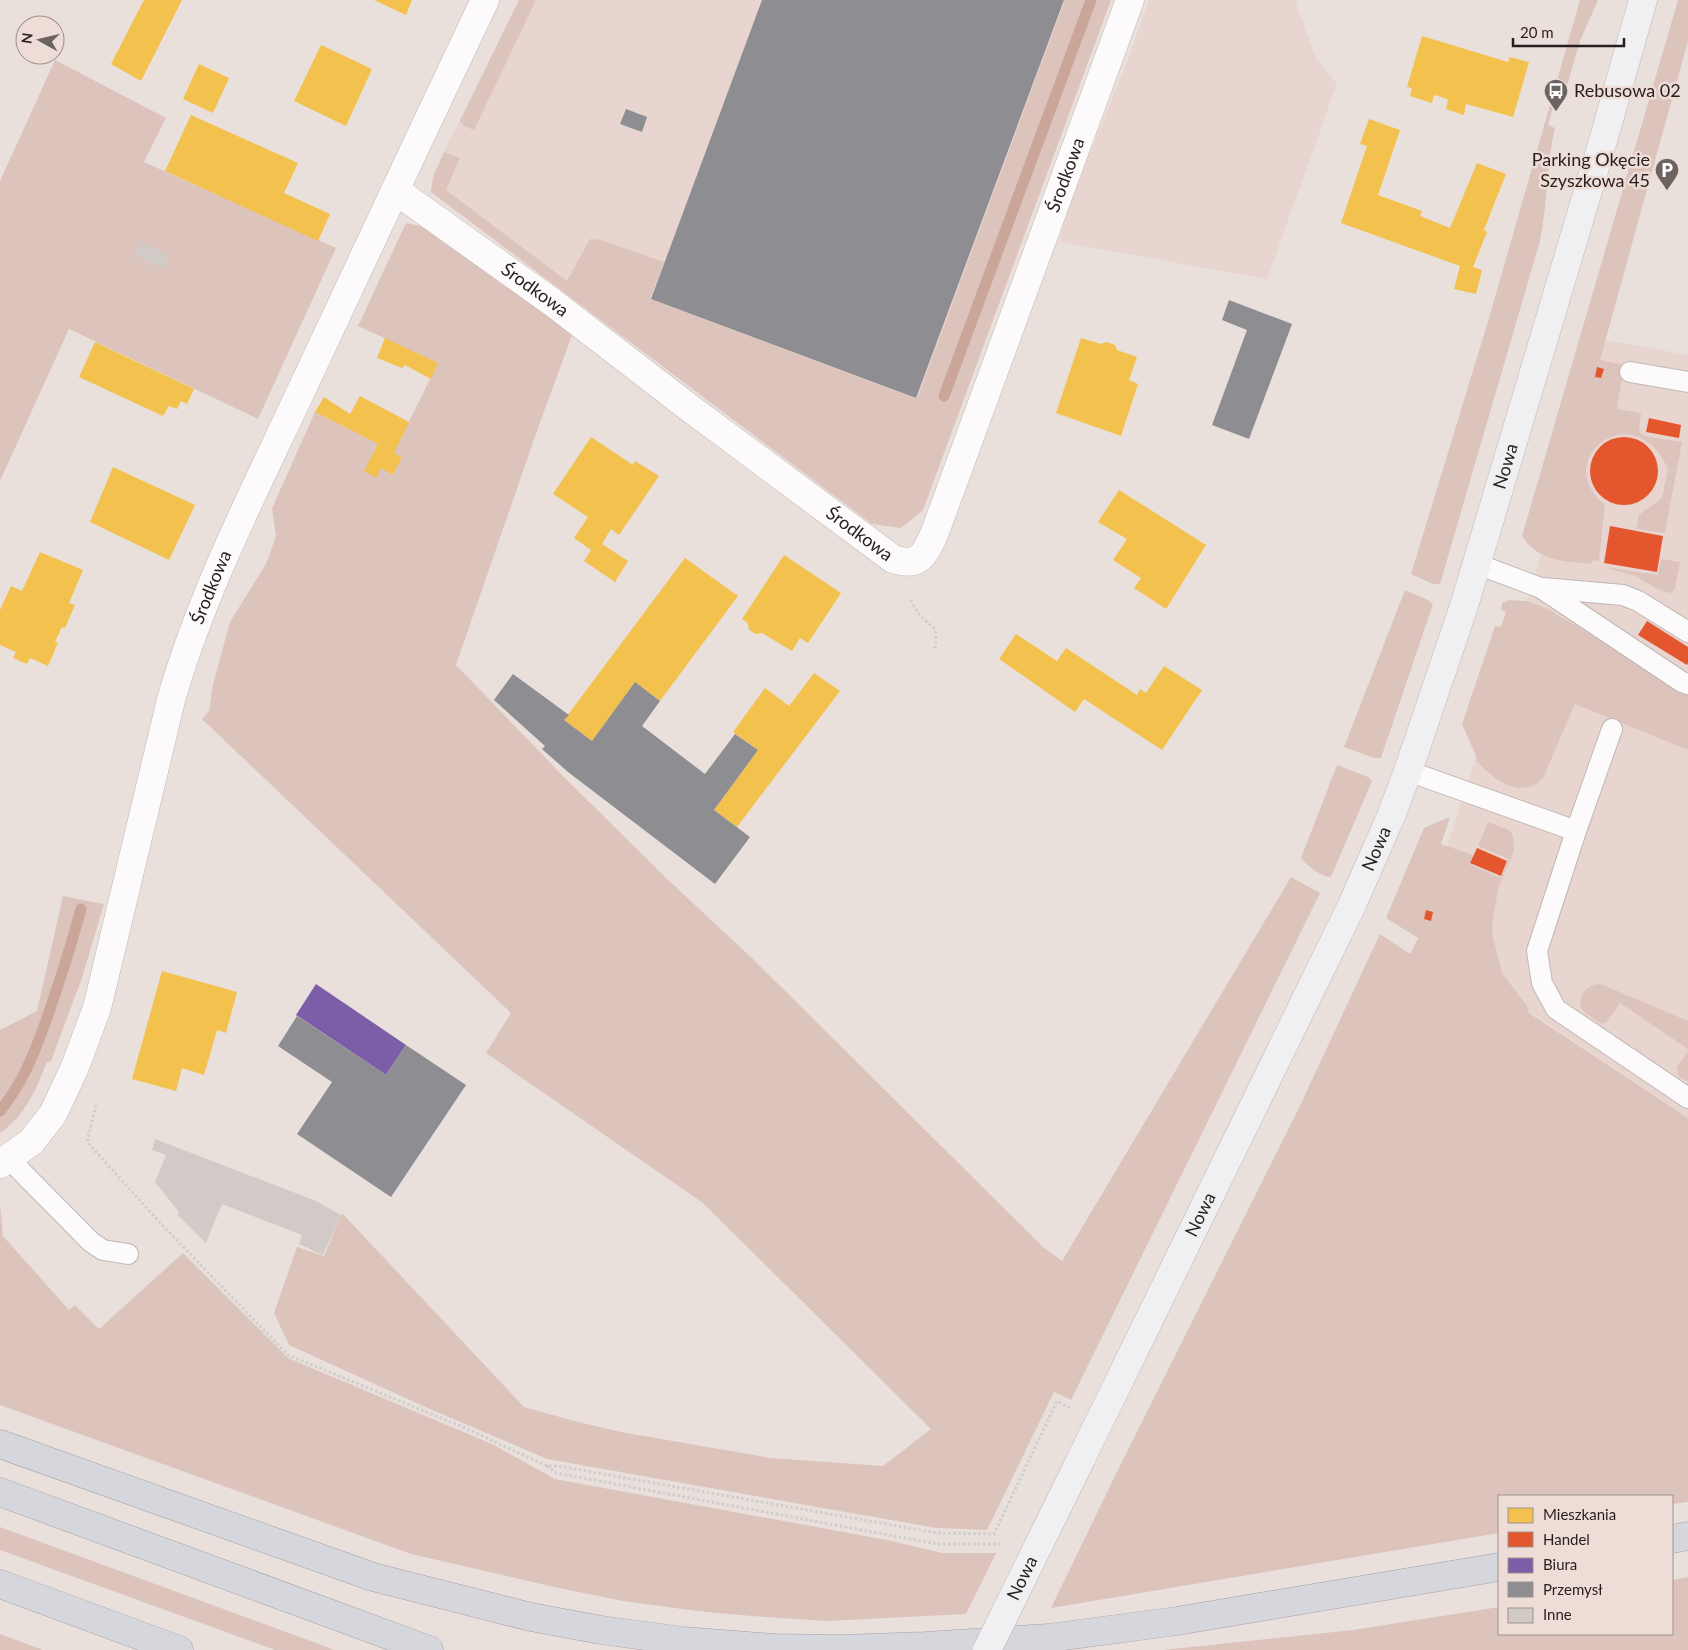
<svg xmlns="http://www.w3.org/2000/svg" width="1688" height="1650" viewBox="0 0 1688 1650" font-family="Lato,sans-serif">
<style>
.built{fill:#e8d5cf}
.green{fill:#dcc4bd}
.homes{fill:#f2c14e}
.shops{fill:#e4572e}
.offices{fill:#7b5ea7}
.industry{fill:#8d8d92}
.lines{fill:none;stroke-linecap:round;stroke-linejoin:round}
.stream{stroke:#caa59a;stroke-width:11}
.building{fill:#d1cac7}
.lane-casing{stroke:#bfb8b6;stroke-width:22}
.street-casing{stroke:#bfb8b6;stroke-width:29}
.secondary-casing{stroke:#bfb8b6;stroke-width:29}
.highway-casing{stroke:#a2a1a6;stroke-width:29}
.path{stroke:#d0cdcd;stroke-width:3;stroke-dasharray:2.5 2.5;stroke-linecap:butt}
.lane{stroke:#fcfafa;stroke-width:20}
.street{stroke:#fcfafa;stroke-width:28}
.secondary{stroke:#f0eff1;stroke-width:28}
.highway{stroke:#d5d7dd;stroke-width:28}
.secondary-bridge-casing{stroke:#bfb8b6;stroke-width:29;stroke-linecap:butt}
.secondary-bridge{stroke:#f0eff1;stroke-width:28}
.labels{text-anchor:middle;stroke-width:5;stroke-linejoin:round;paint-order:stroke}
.poi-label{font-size:18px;fill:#261f1e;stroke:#eeddd7;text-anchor:start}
.street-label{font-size:18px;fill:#261f1e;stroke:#eeddd7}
</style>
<rect width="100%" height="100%" fill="#e9e0dc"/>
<path class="built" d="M519,0H1111L923,510L901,528L872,524L431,192L433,177L444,152Z
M1149,0H1295L1316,58L1337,84L1267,279L1060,242L1067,208L1124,70Z
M1606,340L1688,355V1118L1445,956L1423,922L1424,919L1431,920L1433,912L1426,910L1527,601L1594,380L1595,377L1601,378L1604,369L1597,367Z"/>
<path class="green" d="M519,0H536L474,130L464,126L460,121Z
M1065,0H1111L923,510L901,528L872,524L431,192L433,177L444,152L460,158L446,190L567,281L590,239L601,240L664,262L650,299L917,399Z
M1580,0H1598L1580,41L1564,96L1557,94L1548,125L1555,128C1546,165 1548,204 1540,241L1440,584H1433L1411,574L1489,318Z
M1678,0H1688V41L1600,360L1624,365L1617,409L1641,413L1639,432L1645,436L1682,442L1665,533L1636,529L1639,515L1662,498L1668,468C1663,460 1657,448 1649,443C1615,417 1570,455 1592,491C1595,496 1601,501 1605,505L1599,561L1592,560V564C1566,562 1537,561 1522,536Z
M55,60L166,118L144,162L336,248L258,419L69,329L0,481V181Z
M406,223L425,227L573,333L539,425L456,665L564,777L663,875L755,961L1042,1246L1062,1261L1291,877L1320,893L1071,1400L1054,1392L987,1530L936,1528L547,1459L423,1406L289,1345L274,1313L297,1247L324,1256L342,1213L524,1407L578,1422L621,1432L771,1458L883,1466L931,1429L703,1203L486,1053L511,1013L202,719L209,711L213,684L230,622L266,564L276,536L272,508L315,412L394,452L438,363L358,326Z
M1661,559L1680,562L1675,589L1671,593L1661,591L1635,576L1604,567L1658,575Z
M1405,590L1426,599L1433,604L1381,758H1374L1344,747Z
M1509,600L1527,601L1546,608L1688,692V750L1575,704L1543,778C1522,801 1492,779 1476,760V756L1462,724L1495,626L1501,627L1506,612L1501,610L1502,603Z
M1337,765L1368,777L1372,781L1331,877C1321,877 1308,866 1301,858Z
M1447,818H1450L1441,844L1473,855L1469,864L1501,878L1509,859L1478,846L1488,822L1509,830L1513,835L1514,851L1498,889L1493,920L1492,933L1502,973L1527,1006L1529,1013L1688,1118V1502L1672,1504V1496H1499V1533L1051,1608L1115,1476L1297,1112L1380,934L1410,954L1418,938L1386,918L1424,828Z
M63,896L104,904L82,978L51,1061L47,1062C36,1090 25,1116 0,1133V1030L37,1011Z
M1597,984L1603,985L1688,1021V1049L1620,1003L1607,1022L1602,1024C1591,1016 1575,1011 1582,996C1584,989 1590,986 1597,984Z
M1688,1051V1082L1679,1076L1676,1068Z
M0,1203L3,1236L69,1310L75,1305L99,1329L183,1253L288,1358L492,1444L555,1479L887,1540L942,1553H996L966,1614L827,1621L751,1616L697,1611L623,1601L554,1587L411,1554L0,1405Z
M0,1527L335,1650H275L0,1550Z
M1688,1577V1650H1163L1353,1630L1499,1607V1634H1672V1580Z
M0,1634L43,1650H0Z"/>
<path class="homes" d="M144,0H182L141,81L111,64Z
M374,0H412L406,15Z
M1422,36L1508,62L1510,57L1529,62L1513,117L1466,104L1464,115L1446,109L1448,99L1434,95L1432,103L1410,96L1412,88L1407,87Z
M321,45L372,69L346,126L294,101Z
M199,64L229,78L213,113L183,99Z
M191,115L298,163L284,193L330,214L318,241L165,171Z
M1369,119L1400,130L1378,195L1422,211L1420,216L1450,228L1477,163L1506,174L1484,230L1487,232L1473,267L1482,270L1476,294L1454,289L1460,266L1341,223L1367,146L1360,144Z
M385,338L438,363L431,379L405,365L402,368L377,358Z
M1081,338L1101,344L1106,342L1115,345L1117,350L1137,357L1129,380L1138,384L1121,436L1056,413Z
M95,342L194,389L187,404L181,401L177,409L169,406L163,416L79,377Z
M360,396L409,422L394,453L402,457L393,475L381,468L376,478L364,471L378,444L315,412L324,397L350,414Z
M591,437L633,465L635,461L659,476L619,535L611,529L602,544L628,561L615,582L584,561L591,550L574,538L588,517L553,494Z
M113,467L195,505L169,560L90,522Z
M1119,490L1206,545L1166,609L1134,588L1141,578L1113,560L1127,539L1098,522Z
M40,552L83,570L69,603L75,605L65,628L62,627L55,642L58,643L48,666L30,658L27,664L13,658L16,652L0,645V610L11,586L22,591Z
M784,555L841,593L808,643L800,638L792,651L762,633L756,634L749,630L748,623L742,619Z
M685,558L738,596L660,701L635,682L592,741L564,720Z
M1016,634L1057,661L1066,648L1137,695L1140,689L1146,693L1164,666L1202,690L1162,750L1084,699L1075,712L999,659Z
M814,673L840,691L737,827L714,810L758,750L733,732L765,688L789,706Z
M162,971L237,992L226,1033L217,1030L204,1075L182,1068L176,1091L132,1079Z"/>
<path class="shops" d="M1597,367L1604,369L1601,378L1595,377Z
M1649,418L1681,425L1679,438L1646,432Z
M1590 471a34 34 0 1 1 68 0a34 34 0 1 1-68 0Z
M1610,526L1663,536L1657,572L1604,563Z
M1647,621L1688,647V663L1687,665L1638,635Z
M1477,848L1507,861L1501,876L1470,863Z
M1426,910L1433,912L1431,921L1424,919Z"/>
<path class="offices" d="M316,984L406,1045L386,1075L296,1015Z"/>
<path class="industry" d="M762,0H1064L916,398L651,299Z
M626,109L647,117L642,132L620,124Z
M1229,300L1292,324L1249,439L1212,425L1247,330L1222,320Z
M513,674L569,715L564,720L592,741L635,682L660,701L642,726L705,774L735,734L758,750L714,810L750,837L715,884L568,772L542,749L545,746L494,700Z
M297,1016L386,1075L406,1045L466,1085L391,1197L297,1134L332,1082L278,1046Z"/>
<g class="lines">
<path class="stream" d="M944,396L1091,0
M0,1111C21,1085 33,1057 44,1026C58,988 70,949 81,909"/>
</g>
<path class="building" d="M141,241L169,255L163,269L134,255Z
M155,1139L316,1201L341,1215L323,1255L299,1244L302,1235L222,1204L206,1243L178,1215L179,1212L155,1182L166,1155L152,1150Z"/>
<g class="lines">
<defs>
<path id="lane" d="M1630,372L1688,382
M1477,564L1541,588L1682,682L1688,684
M1543,588L1623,595L1638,601L1688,632
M1408,771L1576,831L1612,729
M1576,831L1537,951L1542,983L1556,1009L1688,1098
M9,1159L91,1242L103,1250L128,1254"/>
<g id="street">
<path id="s1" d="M395,190L552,302L687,406L893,559C920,568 925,554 935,532L1130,0"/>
<path id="s2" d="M0,1164L31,1142L53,1114L75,1067L97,1008L171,700C202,592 254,492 301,391C362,261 423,130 485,0"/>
</g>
<g id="secondary">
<path id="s3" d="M1081,1459L1352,905L1391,816L1408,771L1464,606L1605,134L1643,0"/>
</g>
<path id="highway" d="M0,1444L373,1577L531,1617L601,1630L683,1641L773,1648L842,1649L926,1646L1049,1638L1177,1621L1499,1567
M0,1492L429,1650
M1672,1539L1688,1536
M0,1584L179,1650"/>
</defs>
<use href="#lane" class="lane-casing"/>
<use href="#street" class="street-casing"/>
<use href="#secondary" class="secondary-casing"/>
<use href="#highway" class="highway-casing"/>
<path class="path" d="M911,600C913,604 916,610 919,614C934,631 938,623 935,649
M96,1105L87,1142L163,1226L288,1355L465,1428L547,1466H558L937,1533L994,1534L1057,1401L1070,1408
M547,1466L556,1473L937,1544H1000"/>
<use href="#lane" class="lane"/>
<use href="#street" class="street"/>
<use href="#secondary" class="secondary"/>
<use href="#highway" class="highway"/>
<defs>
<g id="secondary-bridge">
<path id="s4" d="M987,1650L1081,1459"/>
</g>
</defs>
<use href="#secondary-bridge" class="secondary-bridge-casing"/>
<use href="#secondary-bridge" class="secondary-bridge"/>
</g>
<defs>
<symbol id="bus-pin" viewBox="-11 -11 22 30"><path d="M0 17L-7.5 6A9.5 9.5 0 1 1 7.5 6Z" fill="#6a6360" stroke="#eeddd7"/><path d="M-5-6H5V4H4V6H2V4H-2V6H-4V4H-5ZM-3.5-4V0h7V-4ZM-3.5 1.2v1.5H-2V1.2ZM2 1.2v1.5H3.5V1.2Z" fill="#fff"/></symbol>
<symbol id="parking-pin" viewBox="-11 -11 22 30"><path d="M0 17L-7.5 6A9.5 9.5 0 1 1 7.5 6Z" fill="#6a6360" stroke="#eeddd7"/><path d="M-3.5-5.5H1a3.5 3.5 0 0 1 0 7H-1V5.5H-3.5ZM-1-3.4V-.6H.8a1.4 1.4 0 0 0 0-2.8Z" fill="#fff"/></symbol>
</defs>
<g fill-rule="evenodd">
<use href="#bus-pin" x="1542" y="77" width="28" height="38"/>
<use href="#parking-pin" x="1653" y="156" width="28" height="38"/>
</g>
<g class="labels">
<g class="poi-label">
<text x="1574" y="97">Rebusowa 02</text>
<text x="1650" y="166" text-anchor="end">Parking Okęcie<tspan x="1650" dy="21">Szyszkowa 45</tspan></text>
</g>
<g class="street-label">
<text dy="6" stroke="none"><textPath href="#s1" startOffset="1058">Środkowa</textPath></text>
<text dy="6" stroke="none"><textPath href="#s1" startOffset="172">Środkowa</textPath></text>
<text dy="6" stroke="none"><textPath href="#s3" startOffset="1082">Nowa</textPath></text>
<text dy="6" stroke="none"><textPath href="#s1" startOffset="578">Środkowa</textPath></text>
<text dy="6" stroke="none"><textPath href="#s2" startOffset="625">Środkowa</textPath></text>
<text dy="6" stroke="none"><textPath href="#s3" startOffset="678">Nowa</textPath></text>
<text dy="6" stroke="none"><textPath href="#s3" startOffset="272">Nowa</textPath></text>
<text dy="6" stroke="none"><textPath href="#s4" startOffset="80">Nowa</textPath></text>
</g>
</g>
<rect x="1498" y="1495" width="175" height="140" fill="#eeddd7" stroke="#9e918d"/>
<rect x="1508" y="1508" width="25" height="15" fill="#f2c14e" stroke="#9e918d"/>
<text x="1543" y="1520" font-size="15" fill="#261f1e">Mieszkania</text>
<rect x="1508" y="1532" width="25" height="15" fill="#e4572e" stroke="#9e918d"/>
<text x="1543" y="1545" font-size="15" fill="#261f1e">Handel</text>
<rect x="1508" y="1558" width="25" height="15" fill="#7b5ea7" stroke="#9e918d"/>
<text x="1543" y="1570" font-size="15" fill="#261f1e">Biura</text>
<rect x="1508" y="1582" width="25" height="15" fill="#8d8d92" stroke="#9e918d"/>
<text x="1543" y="1595" font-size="15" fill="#261f1e">Przemysł</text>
<rect x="1508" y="1608" width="25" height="15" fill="#d1cac7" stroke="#9e918d"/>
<text x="1543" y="1620" font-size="15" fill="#261f1e">Inne</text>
<g transform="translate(40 40) rotate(278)"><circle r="24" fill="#eeddd7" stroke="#9e918d"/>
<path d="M0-4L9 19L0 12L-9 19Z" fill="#6a6360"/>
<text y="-8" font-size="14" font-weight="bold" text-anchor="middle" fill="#261f1e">N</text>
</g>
<path d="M1513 38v8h111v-8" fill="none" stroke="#261f1e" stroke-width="2.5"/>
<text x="1520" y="38" font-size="15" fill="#261f1e" stroke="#eeddd7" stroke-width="4" paint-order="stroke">20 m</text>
</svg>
